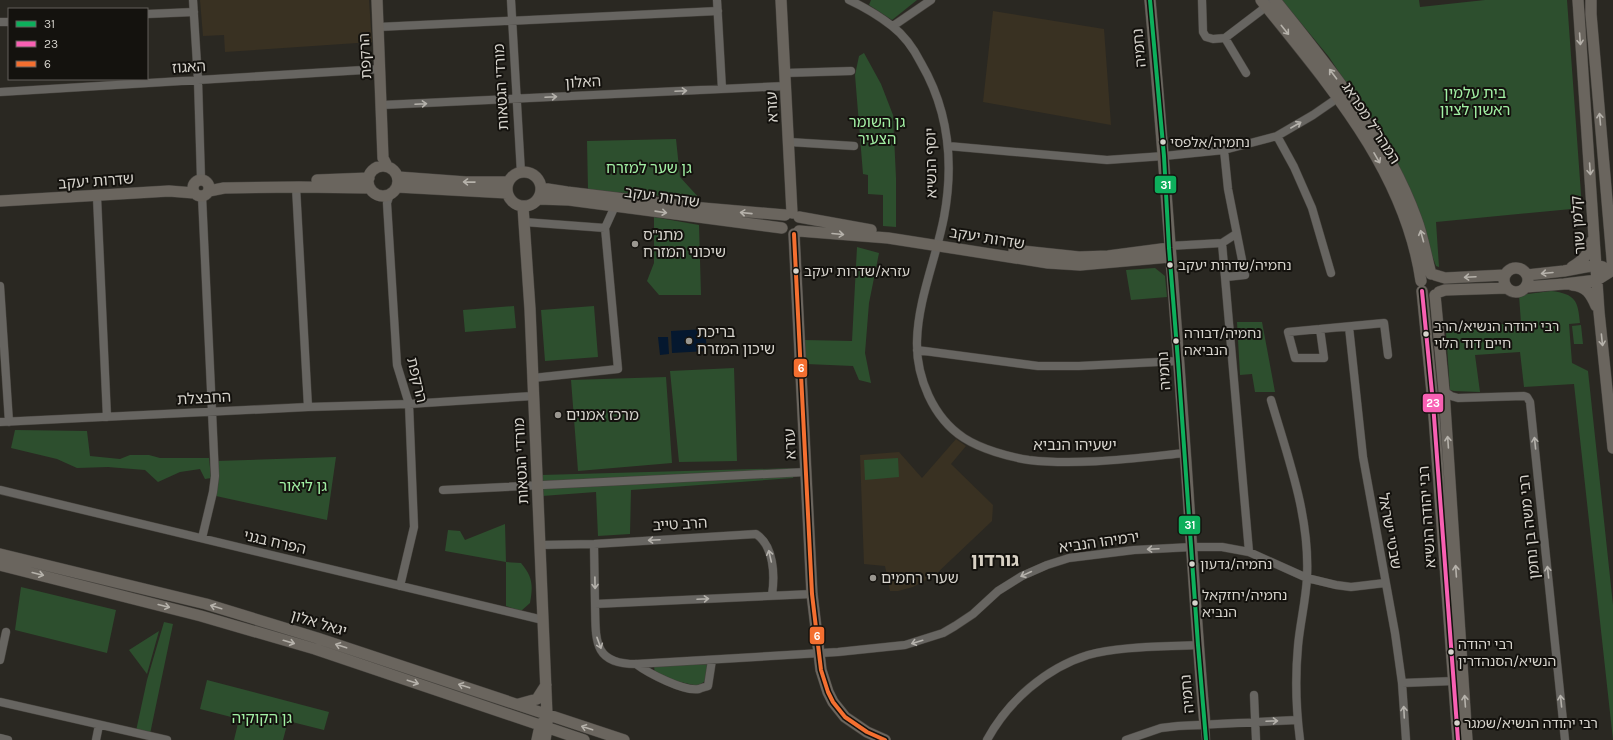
<svg xmlns="http://www.w3.org/2000/svg" width="1613" height="740" viewBox="0 0 1613 740" font-family="Karla,'Noto Sans Hebrew',sans-serif">
<style>
.built{fill:#393122}
.green{fill:#2d4f2e}
.water{fill:#05182f}
.lines{fill:none;stroke-linecap:round;stroke-linejoin:round}
.street-casing{stroke:#46433e;stroke-width:9}
.secondary-casing{stroke:#46433e;stroke-width:12}
.street{stroke:#676561;stroke-width:8}
.secondary{stroke:#6a655e;stroke-width:11}
.bus-1-casing{stroke:#14120e;stroke-width:7}
.bus-2-casing{stroke:#14120e;stroke-width:7}
.bus-3-casing{stroke:#14120e;stroke-width:7}
.bus-1{stroke:#0daf5c;stroke-width:4}
.bus-2{stroke:#f860b3;stroke-width:4}
.bus-3{stroke:#f46f30;stroke-width:4}
.oneway{stroke:#b6b2ab}
.oneway2{stroke:#b5b2ac}
.bus-dot{fill:#d6d3cc;stroke:#14120e;stroke-width:1.5}
.poi-dot{fill:#9a9790;stroke:#14120e;stroke-width:1.5}
.labels{text-anchor:middle;stroke-width:4;stroke-linejoin:round;paint-order:stroke}
.bus-label{font-size:14px;fill:#d6d3cc;stroke:#14120e;text-anchor:start}
.street-label{font-size:15px;fill:#d6d3cc;stroke:#14120e}
.park-label{font-size:15px;fill:#a2f0a4;stroke:#14120e}
.poi-label{font-size:15px;fill:#d6d3cc;stroke:#14120e;text-anchor:start}
.district-label{font-size:19px;font-weight:bold;fill:#d8d1c4;stroke:#14120e}
.line-badge{stroke:#14120e;stroke-width:1.5}
.badge-label{font-size:11px;text-anchor:middle;font-weight:bold;fill:#fff}
</style>
<rect width="100%" height="100%" fill="#2a2822"/>
<path class="built" d="M200,0H369L372,42L225,52L224,35L203,36Z
M993,11L1104,29L1111,125L983,102Z
M956,439L966,446L951,464L993,505L992,521L935,575L913,587L898,591H890L885,566L864,564L860,455L899,452L922,478Z"/>
<path class="green" d="M871,0H917L892,20L869,5Z
M1282,0H1419L1420,7L1485,0H1567L1582,208L1436,222L1439,267L1436,266L1415,209L1380,134L1329,57Z
M864,53L881,84L893,115L896,178V227L883,226V195L868,194V175L863,174L855,75L859,56Z
M676,139L680,177L700,199L588,190L587,141Z
M654,217L699,225L701,295H659L647,281L654,263Z
M857,247L879,253L869,303L865,353L871,383L859,380L853,366L806,364L804,340L852,341Z
M1155,268L1165,276L1167,297L1131,300L1126,270Z
M1551,291C1576,294 1578,301 1580,323L1569,324L1572,363L1588,371L1613,605V740L1574,384L1524,387L1520,352L1475,355L1480,392L1454,391L1450,390L1446,332H1448V327L1521,323L1519,295Z
M514,306L516,328L465,332L463,310Z
M594,306L598,357L545,361L541,310Z
M1237,322H1262L1275,392H1255L1252,374L1240,375Z
M1581,325L1583,344H1574L1572,326Z
M734,368L737,461L679,462L670,371Z
M666,377L672,463L578,471L571,380Z
M15,430L87,431L90,456L120,459L130,455H149L160,458H209L211,478L205,479L200,469L180,472L158,482L145,470L108,467L77,468L57,459L11,448Z
M336,457L327,520L216,496V461Z
M898,458L899,477L865,480L864,460Z
M795,468L793,478L631,490L630,534L598,536L596,492L542,496L541,475Z
M505,524L506,562L521,563C533,577 533,586 530,603L521,611L506,606V562L445,551L448,530L460,531L465,540Z
M21,587L116,610L107,653L15,630Z
M164,622L173,624L150,734L136,731L147,680Z
M159,631L147,674L129,650Z
M708,664L705,681L698,686L676,681L655,674L654,666Z
M207,680L329,712L324,730L288,721L283,740H234L239,719L200,709Z"/>
<path class="water" d="M705,329L707,351L672,353L671,331Z
M658,337H668L669,354L660,355Z"/>
<g class="lines">
<defs>
<path id="street" d="M193,0L198,80L201,179
M511,0L521,173
M717,0L722,89
M849,0C864,7 879,16 892,26C905,36 914,49 921,63C949,111 954,163 944,217C936,259 918,299 917,341C916,377 933,418 964,438C981,449 1009,457 1029,460C1078,466 1136,458 1185,453
M1202,0L1203,32L1206,37L1213,39L1225,38L1271,3
M147,14L194,12
M0,22H9
M893,26L931,0
M378,27L718,11
M1225,38L1246,73
M785,73L851,71
M0,92L380,69
M382,105L786,86
M1277,136L1294,167L1312,208L1331,273
M789,142L854,146
M948,146L1107,160L1164,156L1224,150L1277,136L1313,115L1342,95
M1224,150L1228,189L1245,275L1226,277
M296,187L308,407
M390,194L387,203L397,365L409,404L414,527L400,586
M97,197L107,417
M524,222L605,228
M1222,243L1249,552
M1169,246L1222,243L1236,234
M0,286L9,422
M1349,327L1363,457L1395,633L1402,683L1406,740
M1320,329L1324,358H1295L1288,332L1384,323L1388,355
M917,350L1038,366H1079L1178,361
M533,378L618,369L605,228L615,206
M1444,391L1451,396L1458,398L1524,396L1527,397L1530,402L1565,740
M1271,400C1288,458 1310,516 1307,577C1306,600 1300,623 1298,646C1295,678 1296,709 1300,740
M0,422L308,407L409,404L533,396
M0,490L543,620
M443,490L806,472
M202,538L213,492L215,476L202,196
M594,544L595,604L812,594
M540,545L594,544L756,534C774,546 775,575 772,595
M595,604C596,639 592,664 636,664L838,652L905,645L943,633L955,626L973,614L998,591L1022,576L1047,565L1069,558L1134,550L1192,547H1222L1249,552L1307,578L1336,585L1351,587L1385,583
M0,660L6,632
M636,664C648,673 684,692 699,689C701,688 705,687 708,686L712,660
M1402,683L1454,681
M1254,695L1256,740
M0,702L167,740
M1205,725L1206,740
M0,738L8,740
M96,740L99,725
M987,740C1008,701 1046,668 1088,655C1119,646 1164,647 1198,645
M1126,740L1161,728L1178,726L1297,720"/>
<path id="secondary" d="M377,0L383,158L387,166
M781,0L792,213
M1150,0C1164,154 1175,308 1186,463C1192,550 1197,638 1205,725
M1261,0C1328,84 1405,170 1421,281
M1275,0C1329,67 1386,136 1416,218C1423,236 1426,256 1431,274
M1578,0L1599,312L1613,448
M1591,0V14L1613,270
M368 181a15 15 0 1 1 30 0a15 15 0 1 1-30 0Z
M507 189a17 17 0 1 1 34 0a17 17 0 1 1-34 0Z
M398,177L466,182H508
M193 188a8 8 0 1 1 16 0a8 8 0 1 1-16 0Z
M317,180L369,178
M397,187L507,193
M541,188L567,192L691,207L785,215
M209,191L224,188L299,187L370,188
M538,199L569,200L782,228
M0,201L169,191L194,193
M523,207L530,309L547,715V728L545,740
M799,217L871,230
M799,231L888,238L1048,263L1080,265L1170,257
M794,234L812,594L821,670L828,692L833,702L845,717L867,732L885,740
M1014,250L1079,257L1108,256L1169,248
M1572,267C1585,259 1587,256 1592,241
M1504 280a12 12 0 1 1 24 0a12 12 0 1 1-24 0Z
M1435,275L1445,278L1505,275
M1527,275L1564,271L1596,265L1603,267
M1572,285C1586,286 1591,294 1596,306
M1526,287L1564,284L1597,280L1613,270
M1422,291L1433,403L1458,740
M1439,292L1445,290L1507,288
M1435,295L1444,391L1467,740
M0,554L206,604L317,638L624,740
M0,565L201,616L315,649L584,740
M519,704L537,699L546,685
M537,740L540,726L543,722"/>
</defs>
<use href="#street" class="street-casing"/>
<use href="#secondary" class="secondary-casing"/>
<use href="#street" class="street"/>
<use href="#secondary" class="secondary"/>
<defs>
<path id="bus-1" d="M1150,0L1164,156L1169,248L1178,361L1198,645L1206,740"/>
<path id="bus-2" d="M1422,291L1433,403L1458,740"/>
<path id="bus-3" d="M794,234L812,594L821,670L828,692L833,702L845,717L867,732L885,740"/>
</defs>
<use href="#bus-1" class="bus-1-casing"/>
<use href="#bus-2" class="bus-2-casing"/>
<use href="#bus-3" class="bus-3-casing"/>
<use href="#bus-1" class="bus-1"/>
<use href="#bus-2" class="bus-2"/>
<use href="#bus-3" class="bus-3"/>
</g>
<defs><path id="oneway-shaft" d="M-6 0H5M1.5-3L5.5 0L1.5 3" fill="none" stroke-width="1.6" stroke-linecap="round" stroke-linejoin="round"/></defs>
<g class="oneway">
<use href="#oneway-shaft" transform="translate(1285 30) rotate(51)"/>
<use href="#oneway-shaft" transform="translate(1580 39) rotate(86)"/>
<use href="#oneway-shaft" transform="translate(1333 74) rotate(-127)"/>
<use href="#oneway-shaft" transform="translate(1600 119) rotate(-95)"/>
<use href="#oneway-shaft" transform="translate(1377 158) rotate(60)"/>
<use href="#oneway-shaft" transform="translate(1590 169) rotate(86)"/>
<use href="#oneway-shaft" transform="translate(469 182) rotate(-179)"/>
<use href="#oneway-shaft" transform="translate(661 212) rotate(8)"/>
<use href="#oneway-shaft" transform="translate(746 213) rotate(-174)"/>
<use href="#oneway-shaft" transform="translate(838 234) rotate(5)"/>
<use href="#oneway-shaft" transform="translate(1422 236) rotate(-105)"/>
<use href="#oneway-shaft" transform="translate(1547 273) rotate(175)"/>
<use href="#oneway-shaft" transform="translate(1470 277) rotate(177)"/>
<use href="#oneway-shaft" transform="translate(1602 340) rotate(84)"/>
<use href="#oneway-shaft" transform="translate(1448 442) rotate(-94)"/>
<use href="#oneway-shaft" transform="translate(1456 571) rotate(-94)"/>
<use href="#oneway-shaft" transform="translate(38 574) rotate(14)"/>
<use href="#oneway-shaft" transform="translate(164 606) rotate(14)"/>
<use href="#oneway-shaft" transform="translate(216 607) rotate(-163)"/>
<use href="#oneway-shaft" transform="translate(289 642) rotate(16)"/>
<use href="#oneway-shaft" transform="translate(341 646) rotate(-162)"/>
<use href="#oneway-shaft" transform="translate(413 682) rotate(18)"/>
<use href="#oneway-shaft" transform="translate(464 686) rotate(-162)"/>
<use href="#oneway-shaft" transform="translate(1465 701) rotate(-94)"/>
<use href="#oneway-shaft" transform="translate(587 728) rotate(-162)"/>
</g>
<g class="oneway2">
<use href="#oneway-shaft" transform="translate(681 91) rotate(-3)"/>
<use href="#oneway-shaft" transform="translate(551 97) rotate(-3)"/>
<use href="#oneway-shaft" transform="translate(421 104) rotate(-3)"/>
<use href="#oneway-shaft" transform="translate(1296 125) rotate(-30)"/>
<use href="#oneway-shaft" transform="translate(1535 443) rotate(-96)"/>
<use href="#oneway-shaft" transform="translate(654 540) rotate(177)"/>
<use href="#oneway-shaft" transform="translate(1153 549) rotate(177)"/>
<use href="#oneway-shaft" transform="translate(770 556) rotate(-103)"/>
<use href="#oneway-shaft" transform="translate(1548 572) rotate(-96)"/>
<use href="#oneway-shaft" transform="translate(1026 574) rotate(155)"/>
<use href="#oneway-shaft" transform="translate(595 583) rotate(89)"/>
<use href="#oneway-shaft" transform="translate(703 599) rotate(-3)"/>
<use href="#oneway-shaft" transform="translate(917 642) rotate(163)"/>
<use href="#oneway-shaft" transform="translate(599 643) rotate(70)"/>
<use href="#oneway-shaft" transform="translate(1561 701) rotate(-96)"/>
<use href="#oneway-shaft" transform="translate(1404 712) rotate(-93)"/>
<use href="#oneway-shaft" transform="translate(1272 721) rotate(-2)"/>
</g>
<g class="bus-dot">
<circle cx="1163" cy="142" r="3.5"/>
<circle cx="1170" cy="265" r="3.5"/>
<circle cx="796" cy="271" r="3.5"/>
<circle cx="1426" cy="334" r="3.5"/>
<circle cx="1176" cy="341" r="3.5"/>
<circle cx="1192" cy="564" r="3.5"/>
<circle cx="1195" cy="603" r="3.5"/>
<circle cx="1451" cy="652" r="3.5"/>
<circle cx="1457" cy="723" r="3.5"/>
</g>
<g class="poi-dot">
<circle cx="635" cy="244" r="4"/>
<circle cx="689" cy="341" r="4"/>
<circle cx="558" cy="415" r="4"/>
<circle cx="873" cy="578" r="4"/>
</g>
<g class="labels">
<g class="bus-label">
<text x="1170" y="147">נחמיה/אלפסי</text>
<text x="1178" y="270">נחמיה/שדרות יעקב</text>
<text x="804" y="276">עזרא/שדרות יעקב</text>
<text x="1434" y="331">רבי יהודה הנשיא/הרב<tspan x="1434" dy="17">חיים דוד הלוי</tspan></text>
<text x="1184" y="338">נחמיה/דבורה<tspan x="1184" dy="17">הנביאה</tspan></text>
<text x="1200" y="569">נחמיה/גדעון</text>
<text x="1202" y="600">נחמיה/יחזקאל<tspan x="1202" dy="17">הנביא</tspan></text>
<text x="1458" y="649">רבי יהודה<tspan x="1458" dy="17">הנשיא/הסנהדרין</tspan></text>
<text x="1464" y="728">רבי יהודה הנשיא/שמגר</text>
</g>
<g class="street-label">
<text transform="translate(1139 48) rotate(-95)" y="5">נחמיה</text>
<text transform="translate(365 56) rotate(-93)" y="5">הרקפת</text>
<text transform="translate(189 67) rotate(-3)" y="5">האגוז</text>
<text transform="translate(583 82) rotate(-3)" y="5">האלון</text>
<text transform="translate(501 87) rotate(-93)" y="5">מורדי הגטאות</text>
<text transform="translate(772 107) rotate(-93)" y="5">עזרא</text>
<text transform="translate(1371 123) rotate(57)" y="5">המהר"ל מפראג</text>
<text transform="translate(931 163) rotate(-91)" y="5">יוסף הנשיא</text>
<text transform="translate(96 181) rotate(-4)" y="5">שדרות יעקב</text>
<text transform="translate(662 197) rotate(8)" y="5">שדרות יעקב</text>
<text transform="translate(1578 225) rotate(-94)" y="5">קלמן שור</text>
<text transform="translate(987 238) rotate(9)" y="5">שדרות יעקב</text>
<text transform="translate(1164 371) rotate(-94)" y="5">נחמיה</text>
<text transform="translate(417 380) rotate(77)" y="5">הרקפת</text>
<text transform="translate(204 398) rotate(-3)" y="5">החבצלת</text>
<text transform="translate(790 444) rotate(-93)" y="5">עזרא</text>
<text x="1075" y="450">ישעיהו הנביא</text>
<text transform="translate(521 461) rotate(-93)" y="5">מורדי הגטאות</text>
<text transform="translate(1427 517) rotate(-94)" y="5">רבי יהודה הנשיא</text>
<text transform="translate(680 524) rotate(-3)" y="5">הרב טייב</text>
<text transform="translate(1529 527) rotate(-96)" y="5">רבי משה בן נחמן</text>
<text transform="translate(1390 531) rotate(80)" y="5">שבטי ישראל</text>
<text transform="translate(275 542) rotate(13)" y="5">הפרח בגני</text>
<text transform="translate(1099 542) rotate(-8)" y="5">ירמיהו הנביא</text>
<text transform="translate(319 623) rotate(17)" y="5">יגאל אלון</text>
<text transform="translate(1187 694) rotate(-95)" y="5">נחמיה</text>
</g>
<g class="park-label">
<text x="1475" y="98">בית עלמין<tspan x="1475" dy="17">ראשון לציון</tspan></text>
<text x="877" y="127">גן השומר<tspan x="877" dy="17">הצעיר</tspan></text>
<text x="649" y="173">גן שער למזרח</text>
<text x="303" y="491">גן ליאור</text>
<text x="262" y="723">גן הקוקיה</text>
</g>
<g class="poi-label">
<text x="643" y="240">מתנ"ס<tspan x="643" dy="17">שיכוני המזרח</tspan></text>
<text x="697" y="337">בריכת<tspan x="697" dy="17">שיכון המזרח</tspan></text>
<text x="566" y="420">מרכז אמנים</text>
<text x="881" y="583">שערי רחמים</text>
</g>
<g class="district-label">
<text x="995" y="566">גורדון</text>
</g>
</g>
<g class="line-badge">
<rect x="1154" y="175" width="23" height="19" rx="4" fill="#0daf5c"/>
<rect x="793" y="358" width="15" height="20" rx="4" fill="#f46f30"/>
<rect x="1422" y="393" width="22" height="20" rx="4" fill="#f860b3"/>
<rect x="1178" y="515" width="23" height="20" rx="4" fill="#0daf5c"/>
<rect x="809" y="626" width="16" height="19" rx="4" fill="#f46f30"/>
</g>
<g class="badge-label">
<text x="1166" y="189">31</text>
<text x="801" y="372">6</text>
<text x="1433" y="407">23</text>
<text x="1190" y="529">31</text>
<text x="817" y="640">6</text>
</g>
<rect x="8" y="8" width="140" height="72" fill="#14120e" stroke="#625f5a"/>
<rect x="16" y="21" width="20" height="6" fill="#0daf5c" stroke="#625f5a"/>
<text x="44" y="28" font-size="12" fill="#d6d3cc">31</text>
<rect x="16" y="41" width="20" height="6" fill="#f860b3" stroke="#625f5a"/>
<text x="44" y="48" font-size="12" fill="#d6d3cc">23</text>
<rect x="16" y="61" width="20" height="6" fill="#f46f30" stroke="#625f5a"/>
<text x="44" y="68" font-size="12" fill="#d6d3cc">6</text>
</svg>
